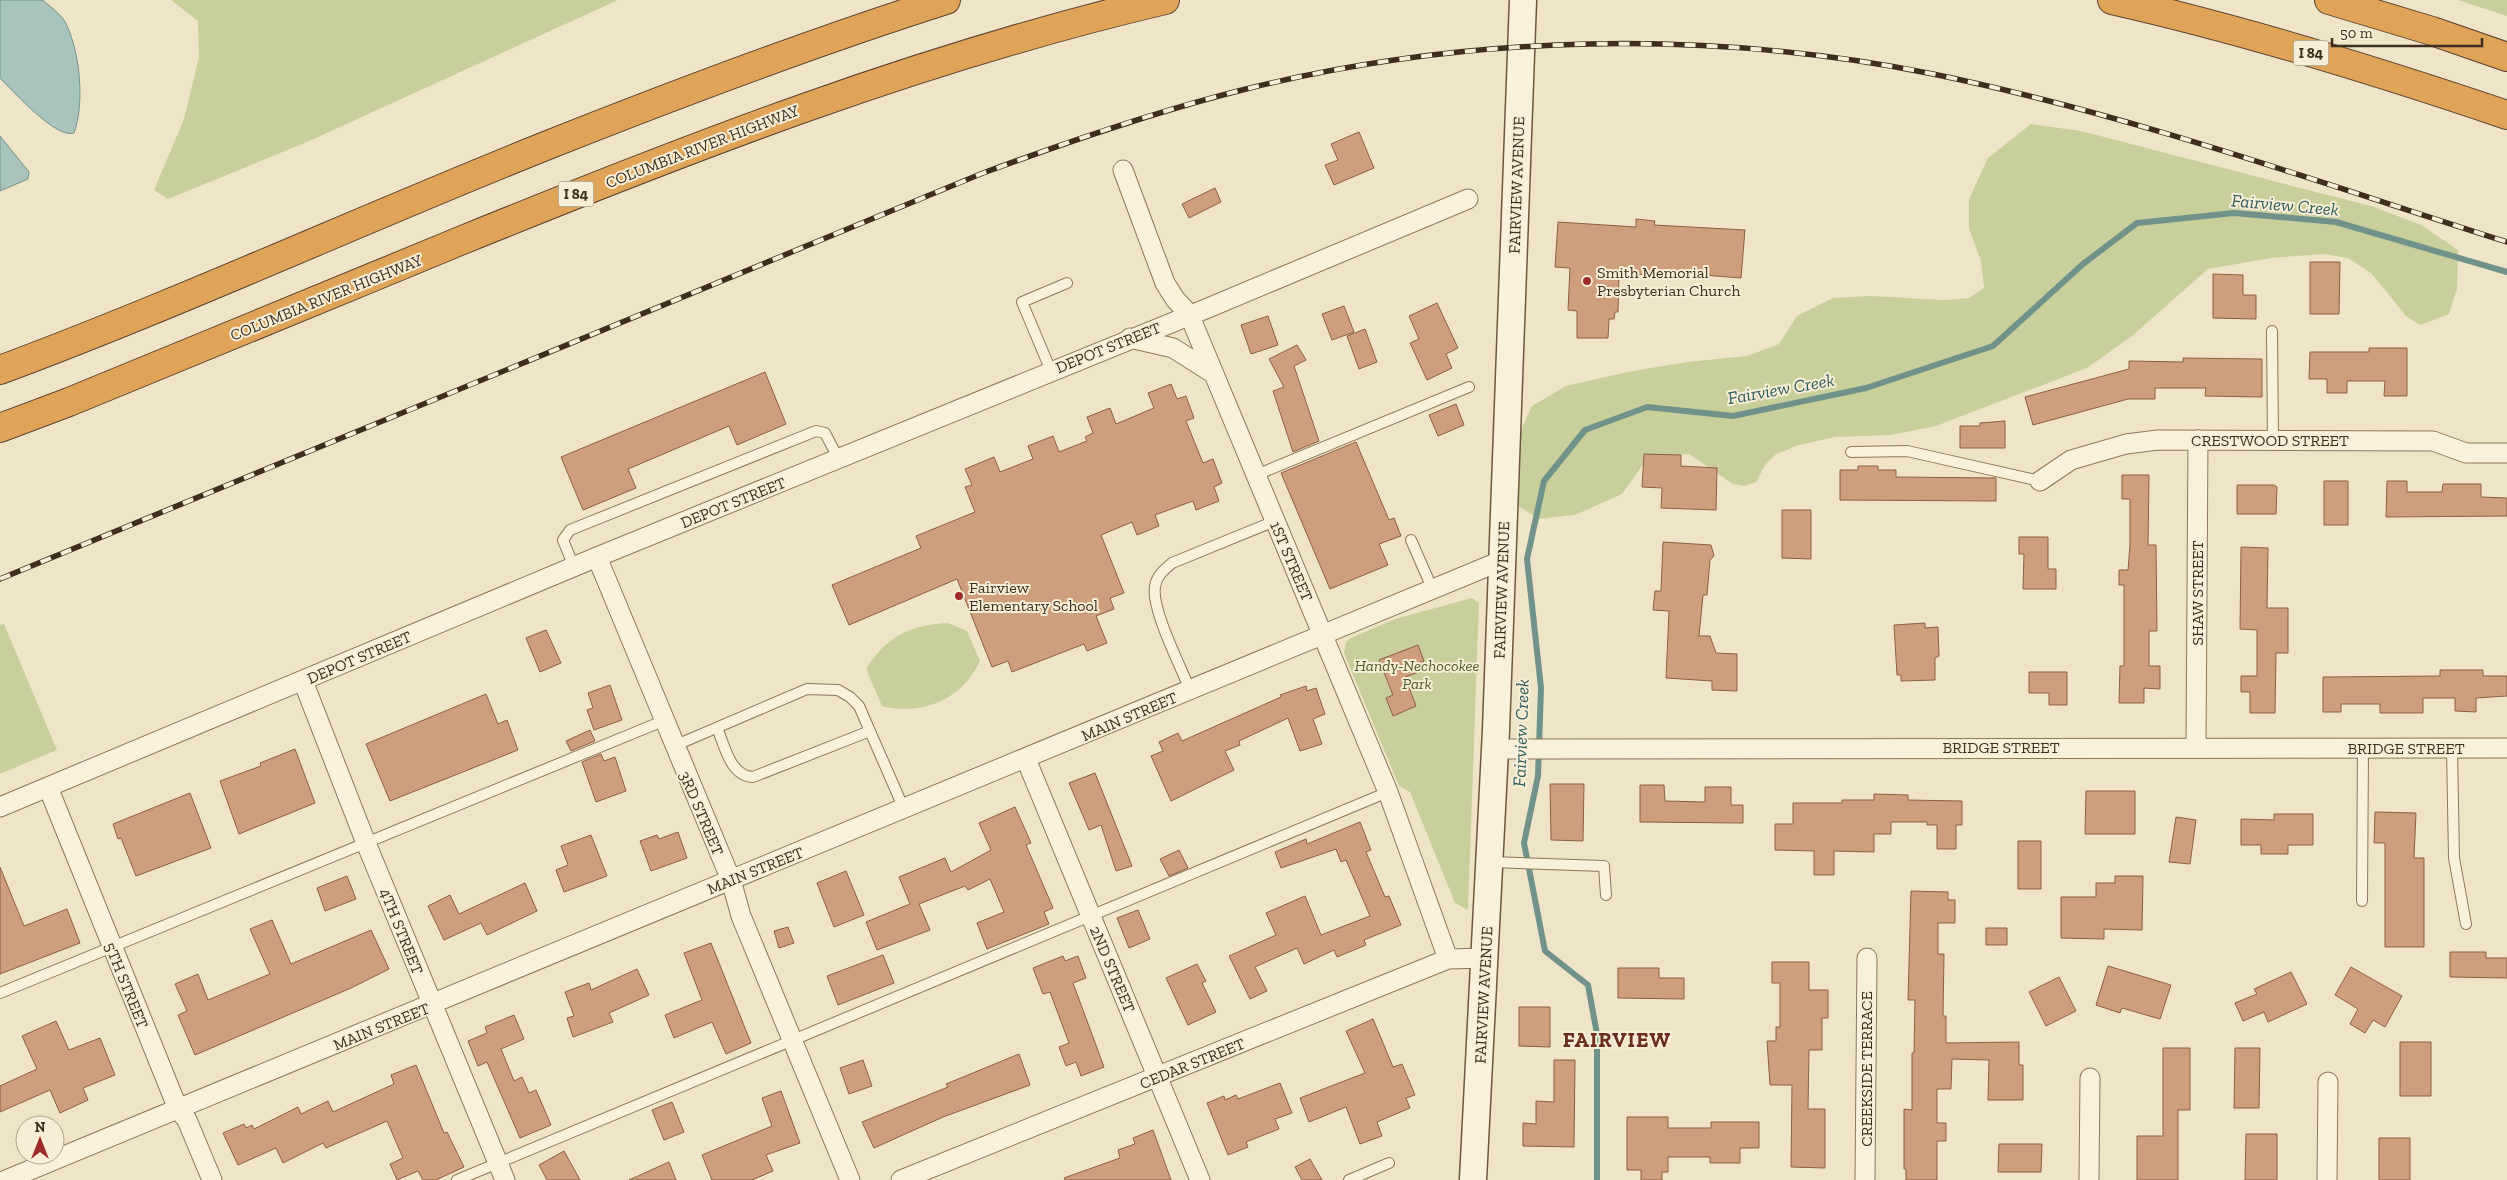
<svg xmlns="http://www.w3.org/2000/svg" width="2507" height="1180" viewBox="0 0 2507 1180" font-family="'Zilla Slab',serif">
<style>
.green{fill:#c9cf9b}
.water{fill:#a9c4bc;stroke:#6f938a}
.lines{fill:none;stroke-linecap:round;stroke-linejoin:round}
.stream{stroke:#6f938a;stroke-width:6}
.building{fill:#cf9f7d;stroke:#8d5f41}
.lane-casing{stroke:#8d765c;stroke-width:12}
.street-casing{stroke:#8d765c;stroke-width:21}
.secondary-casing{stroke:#6f573f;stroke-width:29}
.highway-casing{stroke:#5b4430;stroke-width:30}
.lane{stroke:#faf1dc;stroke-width:10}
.street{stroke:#faf1dc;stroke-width:19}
.secondary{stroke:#faf1dc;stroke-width:26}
.highway{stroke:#e0a458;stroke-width:28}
.rail-casing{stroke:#3d2e20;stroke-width:5.5}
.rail{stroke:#f7eed8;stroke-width:4;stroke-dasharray:11;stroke-linecap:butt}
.poi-dot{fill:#9e2a2b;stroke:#f7eed8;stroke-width:2}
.labels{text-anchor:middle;stroke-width:4;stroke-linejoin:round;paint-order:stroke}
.shield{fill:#f7eed8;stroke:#756857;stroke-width:1}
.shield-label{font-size:15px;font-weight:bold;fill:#3d2e20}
.street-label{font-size:16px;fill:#3d2e20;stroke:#f7eed8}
.poi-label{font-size:16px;fill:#3d2e20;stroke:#f7eed8;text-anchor:start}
.park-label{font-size:16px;font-style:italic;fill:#4d5a26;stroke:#f7eed8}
.water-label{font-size:18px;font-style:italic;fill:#2f5d5a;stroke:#f7eed8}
.district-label{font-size:21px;font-weight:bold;letter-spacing:1px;fill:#6b2e1e;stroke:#f7eed8}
</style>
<rect width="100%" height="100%" fill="#f0e4c8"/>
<path class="green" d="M171,0H618L307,142L168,199L154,190L184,119L199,57L198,21Z
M2458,0H2507V16Z
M2031,124L2081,131L2374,207L2421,225L2458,250L2457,289L2449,314L2420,325L2406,316L2371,273L2348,258L2324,254L2271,258L2208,269L2132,336L2087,368L1936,426L1891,435L1835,437L1796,446L1775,455L1765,465L1756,482L1745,486L1733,484L1689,454L1663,456L1642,466L1622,494L1575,515L1539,519L1518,506L1512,482L1521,430L1532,406L1566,386L1627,372L1687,362L1747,356L1779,344L1797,316L1833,298L1871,296L1944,300L1969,298L1984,288L1981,261L1969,229V199L1988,158Z
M1472,598L1479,603L1468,910L1455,903L1410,792L1399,786L1344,653L1346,642L1351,638L1395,619Z
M948,623L967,631L980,661C962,700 922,716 882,706L866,669C887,636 909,625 948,623Z
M4,624L57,750L0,774V625Z"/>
<path class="water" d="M0,0H43C50,7 61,14 65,22C80,50 85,103 74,133C56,139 14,92 0,78Z
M0,136L29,172L28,179L0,191Z"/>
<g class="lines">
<path class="stream" d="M1597,1180V1034L1588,985L1545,951L1524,843L1538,776L1541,688L1527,559L1544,481L1585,430L1647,407L1733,416L1866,388L1993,346L2083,264L2137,223L2234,213L2336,222L2507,272"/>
</g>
<path class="building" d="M1359,132L1374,168L1334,185L1325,165L1338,160L1331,144Z
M1215,188L1221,202L1189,218L1182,204Z
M1636,219L1655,221L1654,225L1745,230L1741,278L1678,273V277L1619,273L1618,312H1615L1614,319H1609L1608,338H1577V311L1568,310L1570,268L1555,267L1558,222L1636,227Z
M2310,262H2340L2339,314H2310Z
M2213,274L2243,275V295H2256V319L2213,318Z
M1437,303L1458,348L1446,354L1452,368L1427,380L1410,343L1419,339L1409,316Z
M1344,306L1354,332L1332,340L1322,314Z
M1268,316L1278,345L1251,354L1241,325Z
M1365,329L1377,362L1359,369L1347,336Z
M1297,345L1306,360L1294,366L1319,441L1293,452L1273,391L1284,387L1269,359Z
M2369,348H2407V396H2384L2385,381H2347V393H2327V379H2309L2310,352H2369Z
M2183,358L2262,359V397L2205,396L2206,388H2155V399H2128L2033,425L2025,397L2129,369V361L2183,362Z
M765,372L786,424L737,445L729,426L628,469L636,488L583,510L561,457Z
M1171,384L1177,399L1186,396L1194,418L1186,421L1203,463L1213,459L1222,483L1214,487L1219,501L1196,510L1193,501L1155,515L1159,526L1137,535L1132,522L1101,535L1124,593L1110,598L1114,609L1096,616L1107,643L1087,651L1084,644L1012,672L1008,661L992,667L957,579L849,625L832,585L921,548L916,536L975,512L965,487L972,485L965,469L994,457L1000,472L1033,459L1028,446L1053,436L1059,452L1087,441L1085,437L1093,433L1087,417L1110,408L1116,424L1154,408L1148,393Z
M1456,404L1464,425L1438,436L1429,415Z
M2005,421V448H1960V426H1980V423Z
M1356,442L1389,520L1394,518L1401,536L1379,544L1388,565L1330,589L1281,473Z
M1644,454L1681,455V466L1717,468L1716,510L1661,508L1662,488L1642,487Z
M1858,466H1878V470H1896V477L1996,478V501L1840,500V470H1858Z
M2122,475H2149L2148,545H2156L2157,631H2149V666H2160V689L2144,688V703H2119L2120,666H2124V585H2119V570H2128L2130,545V499H2122Z
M2324,481H2348V525H2324Z
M2387,481H2407V492H2442L2443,484H2481V497L2507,498V516L2386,517Z
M2237,485H2274L2277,487L2276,514H2237Z
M1782,510H1811V559L1782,558Z
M2019,537H2048V569H2056V589H2023L2024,554H2019Z
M1663,542L1711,545L1714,556L1710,560L1707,595H1703L1699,636H1710L1716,653L1737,654V691L1712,690V681L1666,678L1669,611L1653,610L1655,591H1661Z
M2241,547L2268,548L2267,608H2288V653H2276L2275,713H2250V692H2241V676H2257V630L2240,629Z
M1925,623V628L1938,627L1939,656L1935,658V680L1901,681V675H1897L1894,625Z
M546,630L561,663L540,672L526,638Z
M1418,645L1424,661L1416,664L1419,672L1405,677L1416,706L1393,716L1386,698L1393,695L1379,660Z
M2440,670H2483V676H2507V696L2476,698V712L2455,711V698H2423V713H2380V704H2341V712H2323V677L2440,676Z
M2029,672H2067V705H2049V693H2029Z
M610,685L622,720L594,730L587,710L593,708L588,693Z
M1306,686L1307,691L1316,688L1325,714L1313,719L1322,744L1300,751L1288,718L1239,741L1240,745L1225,751L1234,770L1171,801L1151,756L1163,751L1159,742L1178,733L1182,741L1281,697L1280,695Z
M486,694L498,724L507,720L518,750L390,801L366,744Z
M590,730L595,741L571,751L566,741Z
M295,749L315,803L239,834L220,781L261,766L260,763Z
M601,754L604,761L615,757L626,791L596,802L582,762Z
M1095,773L1132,866L1116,871L1101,825L1089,830L1069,783Z
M1550,784H1584L1583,841L1551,840Z
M1640,785H1664L1665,801L1705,802V787H1731V805H1743V823L1640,822Z
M2086,791H2135V834H2085Z
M190,793L211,848L136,876L121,838L118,839L113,824Z
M1874,794L1908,795V800L1962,801V825H1956V849H1937V825H1927V822H1891V834H1874V852L1834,851V875H1814V851L1775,850V824H1793V803H1842V800H1874Z
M1015,807L1031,843L1026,845L1053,908L1044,912L1049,924L987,949L977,923L1004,912L990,879L968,890L965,886L919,904L930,930L877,950L866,922L910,904L899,877L945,858L951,872L991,850L979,823Z
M2375,812L2416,813L2414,858H2424V947H2385V843H2374Z
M2274,814H2313V845H2288V854H2261V845H2241V819L2274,820Z
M2176,817L2196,820L2190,864L2169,862Z
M1360,822L1371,850L1366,852L1385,897L1389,896L1401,925L1364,940L1366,945L1337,957L1334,950L1304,964L1297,948L1255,967L1267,991L1250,999L1229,956L1276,935L1266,913L1305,896L1321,935L1370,916L1346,860L1341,862L1336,849L1281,868L1275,852L1306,839L1307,844Z
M678,832L687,858L651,871L640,841L657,835L659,839Z
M591,835L607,876L564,892L556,870L568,865L561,846Z
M2018,841H2041V889H2018Z
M1179,850L1188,868L1169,876L1160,859Z
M0,867L24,926L67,909L80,943L0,974Z
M846,871L864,915L834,927L817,883Z
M347,876L356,899L325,911L317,888Z
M2115,876H2143L2142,930L2104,929V939L2061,938V897H2096V883H2115Z
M525,883L537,911L487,935L481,923L444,940L428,906L450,895L459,914Z
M1911,891L1948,892V900H1955V923H1938V954H1944L1943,1016H1946V1043L2019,1042V1065H2023V1100H1988L1989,1060L1952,1059L1951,1089H1937V1123H1946V1141H1937V1180H1906V1169H1904V1109L1912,1110V1053H1914L1915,1000H1908Z
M1138,910L1150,939L1129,948L1117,918Z
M272,920L291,964L371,930L389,969L351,988L195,1055L178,1015L187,1011L175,984L198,974L208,1000L270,974L250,929Z
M788,927L794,943L779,948L774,931Z
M1986,928H2007V945H1986Z
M711,943L751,1043L726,1054L712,1022L674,1038L665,1015L702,1000L684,953Z
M2450,952H2486V958H2507V978L2450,977Z
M883,955L894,983L838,1005L827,976Z
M1063,956L1065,961L1078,956L1086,978L1073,983L1104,1067L1081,1076L1076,1062L1066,1066L1059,1047L1069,1043L1050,992L1043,994L1033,968Z
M1772,962H1809V990H1828V1018H1822V1050H1809L1808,1109H1825V1168L1791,1167L1792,1085H1770L1767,1041H1776V1027H1780V983H1772Z
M1197,964L1206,981L1202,983L1216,1012L1188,1025L1166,978Z
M2108,966L2171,985L2160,1019L2122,1008L2120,1013L2096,1005Z
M2351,967L2402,996L2385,1027L2373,1020L2365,1033L2350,1024L2358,1009L2335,995Z
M1618,968H1659V978H1684V999L1618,998Z
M637,969L649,995L609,1013L613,1022L573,1037L567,1018L574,1016L565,992L589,983L591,990Z
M2291,972L2307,1004L2268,1022L2264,1012L2243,1021L2235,1003L2257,994L2254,989Z
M2059,977L2076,1011L2046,1026L2029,992Z
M1519,1007H1550V1047L1519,1046Z
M514,1015L524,1039L501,1049L514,1081L522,1077L529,1093L536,1090L551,1125L520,1138L487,1062L478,1066L468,1041L487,1033L485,1027Z
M1373,1019L1393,1067L1402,1064L1415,1095L1406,1098L1410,1108L1377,1122L1382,1136L1360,1144L1346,1107L1309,1122L1300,1098L1365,1073L1346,1031Z
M56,1021L69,1050L100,1038L115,1075L83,1088L88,1100L60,1113L50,1090L0,1112V1086L37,1069L22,1036Z
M2400,1042H2431V1096H2400Z
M2163,1048H2190V1110H2178V1180H2137V1136H2163Z
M2235,1048H2260L2259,1108H2234Z
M1019,1054L1030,1085L943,1117L874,1148L862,1122L948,1087L946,1084Z
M863,1060L872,1086L849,1094L840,1068Z
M1554,1060H1575L1574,1147L1523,1146V1123L1536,1124V1101L1554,1102Z
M416,1065L444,1133L447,1132L464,1167L436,1180H423L418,1171L397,1180L390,1164L403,1158L387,1121L326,1148L323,1143L283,1163L276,1148L238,1165L223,1133L244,1124L246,1128L252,1125L254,1129L298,1107L301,1114L328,1101L333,1112L394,1084L391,1075Z
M1280,1083L1292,1113L1275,1119L1279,1129L1246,1142L1248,1147L1228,1155L1207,1103L1224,1096L1225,1100L1236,1095L1238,1099Z
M781,1091L800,1143L766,1155L773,1171L752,1180H712L702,1155L772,1126L762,1098Z
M672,1102L684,1132L664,1140L652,1110Z
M1627,1117H1668V1128H1711V1122H1759V1148H1740V1163H1710V1157H1668V1172H1662V1180H1641V1170H1627Z
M1153,1130L1171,1180H1065L1064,1178L1120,1158L1118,1150L1135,1144L1133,1138Z
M2246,1134H2277V1180H2245Z
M2379,1138H2410V1180H2379Z
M1999,1144H2042L2041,1172H1998Z
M564,1151L580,1180H547L539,1165Z
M1310,1159L1322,1180H1302L1295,1167Z
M669,1162L676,1180H629Z"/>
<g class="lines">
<defs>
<path id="lane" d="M2272,331L2273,440
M1051,371L1022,302L1067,283
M1851,452L1907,451L2040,481
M1256,475L1469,387
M1411,540L1432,588
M574,567L563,540L570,530L816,431L825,433L838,458
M1190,690C1181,667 1151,609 1155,587C1156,576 1164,570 1172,563L1275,521
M717,728C725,746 730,776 753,777L870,731
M674,746L807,689L838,690L850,697L859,706L904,809
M2452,748L2454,858L2466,924
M1491,862L1604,866L1606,895
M2362,901L2363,747
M0,993L663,721
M457,1180L1388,792
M1349,1180L1389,1163"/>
<path id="street" d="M1123,170L1165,283L1175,299L1189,314L1388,792L1448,959
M1130,338L1173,348L1214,374
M2040,481L2071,460L2126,444L2158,440L2433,441L2466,453H2507
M597,557L731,880L741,916L850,1180
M303,681L366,843L505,1180
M2196,747L2198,440
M1495,749L2507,748
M1026,759L1200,1180
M48,787L178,1109L187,1120L212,1180
M0,807L597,557L1208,308L1468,199
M6,1180L1503,560
M901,1180L1448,959L1485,958
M1865,1180L1867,958
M2089,1180L2090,1078
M2327,1180L2328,1082"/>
<path id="secondary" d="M1473,1180L1496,730L1523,0"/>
<path id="highway" d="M2112,0C2245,30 2377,71 2507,115
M2329,0L2432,31L2507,57
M0,370C185,301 365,218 548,145C679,93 811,43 946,0
M0,428L69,402C200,348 330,295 460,241C691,147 922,57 1165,0"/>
</defs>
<use href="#lane" class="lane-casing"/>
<use href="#street" class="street-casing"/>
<use href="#secondary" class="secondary-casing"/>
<use href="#highway" class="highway-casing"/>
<use href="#lane" class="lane"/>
<use href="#street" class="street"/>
<use href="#secondary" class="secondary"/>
<use href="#highway" class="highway"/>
<defs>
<path id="rail" d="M0,579L983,173C1070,141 1157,111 1246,89C1468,34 1708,29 1933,74C2128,114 2318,182 2507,242"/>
</defs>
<use href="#rail" class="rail-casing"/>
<use href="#rail" class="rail"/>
</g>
<g class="poi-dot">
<circle cx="1587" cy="281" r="5"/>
<circle cx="959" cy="596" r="5"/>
</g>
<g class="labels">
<g class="shield">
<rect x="2293.5" y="40.5" width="35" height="25" rx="4"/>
<rect x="558.5" y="181.5" width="35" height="25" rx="4"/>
</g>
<g class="shield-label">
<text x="2311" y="58">I 84</text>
<text x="576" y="199">I 84</text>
</g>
<g class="street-label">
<text transform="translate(702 146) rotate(-21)" y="6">COLUMBIA RIVER HIGHWAY</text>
<text transform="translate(1516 185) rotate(-88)" y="6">FAIRVIEW AVENUE</text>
<text transform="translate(326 297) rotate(-22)" y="6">COLUMBIA RIVER HIGHWAY</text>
<text transform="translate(1108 347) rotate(-22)" y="6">DEPOT STREET</text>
<text x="2270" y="446">CRESTWOOD STREET</text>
<text transform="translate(733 502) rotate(-22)" y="6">DEPOT STREET</text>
<text transform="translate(1292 561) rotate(67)" y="6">1ST STREET</text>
<text transform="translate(1501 590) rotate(-88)" y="6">FAIRVIEW AVENUE</text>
<text transform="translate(2197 593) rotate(-90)" y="6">SHAW STREET</text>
<text transform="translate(359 657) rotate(-23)" y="6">DEPOT STREET</text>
<text transform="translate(1129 716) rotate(-23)" y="6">MAIN STREET</text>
<text x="2001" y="753">BRIDGE STREET</text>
<text x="2406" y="754">BRIDGE STREET</text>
<text transform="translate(702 813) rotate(67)" y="6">3RD STREET</text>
<text transform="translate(755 870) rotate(-22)" y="6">MAIN STREET</text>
<text transform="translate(402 931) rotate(68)" y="6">4TH STREET</text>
<text transform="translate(1113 969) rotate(67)" y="6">2ND STREET</text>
<text transform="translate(127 985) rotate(68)" y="6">5TH STREET</text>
<text transform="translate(1483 995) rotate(-87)" y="6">FAIRVIEW AVENUE</text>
<text transform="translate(381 1026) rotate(-22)" y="6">MAIN STREET</text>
<text transform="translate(1192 1063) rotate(-22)" y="6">CEDAR STREET</text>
<text transform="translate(1866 1069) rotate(-90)" y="6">CREEKSIDE TERRACE</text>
</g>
<g class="poi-label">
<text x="1597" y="278">Smith Memorial<tspan x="1597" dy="18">Presbyterian Church</tspan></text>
<text x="969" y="593">Fairview<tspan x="969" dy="18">Elementary School</tspan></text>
</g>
<g class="park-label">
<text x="1417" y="671">Handy-Nechocokee<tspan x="1417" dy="18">Park</tspan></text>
</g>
<g class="water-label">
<text transform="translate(2285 205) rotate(5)" y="6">Fairview Creek</text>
<text transform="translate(1781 389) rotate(-10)" y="6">Fairview Creek</text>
<text transform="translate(1521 733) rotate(-88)" y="6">Fairview Creek</text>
</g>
<g class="district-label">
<text x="1617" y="1047">FAIRVIEW</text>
</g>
</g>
<g transform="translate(40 1140)"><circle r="24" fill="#f7eed8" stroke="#ada18e"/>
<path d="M0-4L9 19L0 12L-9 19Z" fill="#9e2a2b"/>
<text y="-8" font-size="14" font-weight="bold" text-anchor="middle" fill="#3d2e20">N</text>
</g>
<path d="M2332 38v8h150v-8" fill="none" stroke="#3d2e20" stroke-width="2.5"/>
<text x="2340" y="38" font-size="15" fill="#3d2e20" stroke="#f7eed8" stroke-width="4" paint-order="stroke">50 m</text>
</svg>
